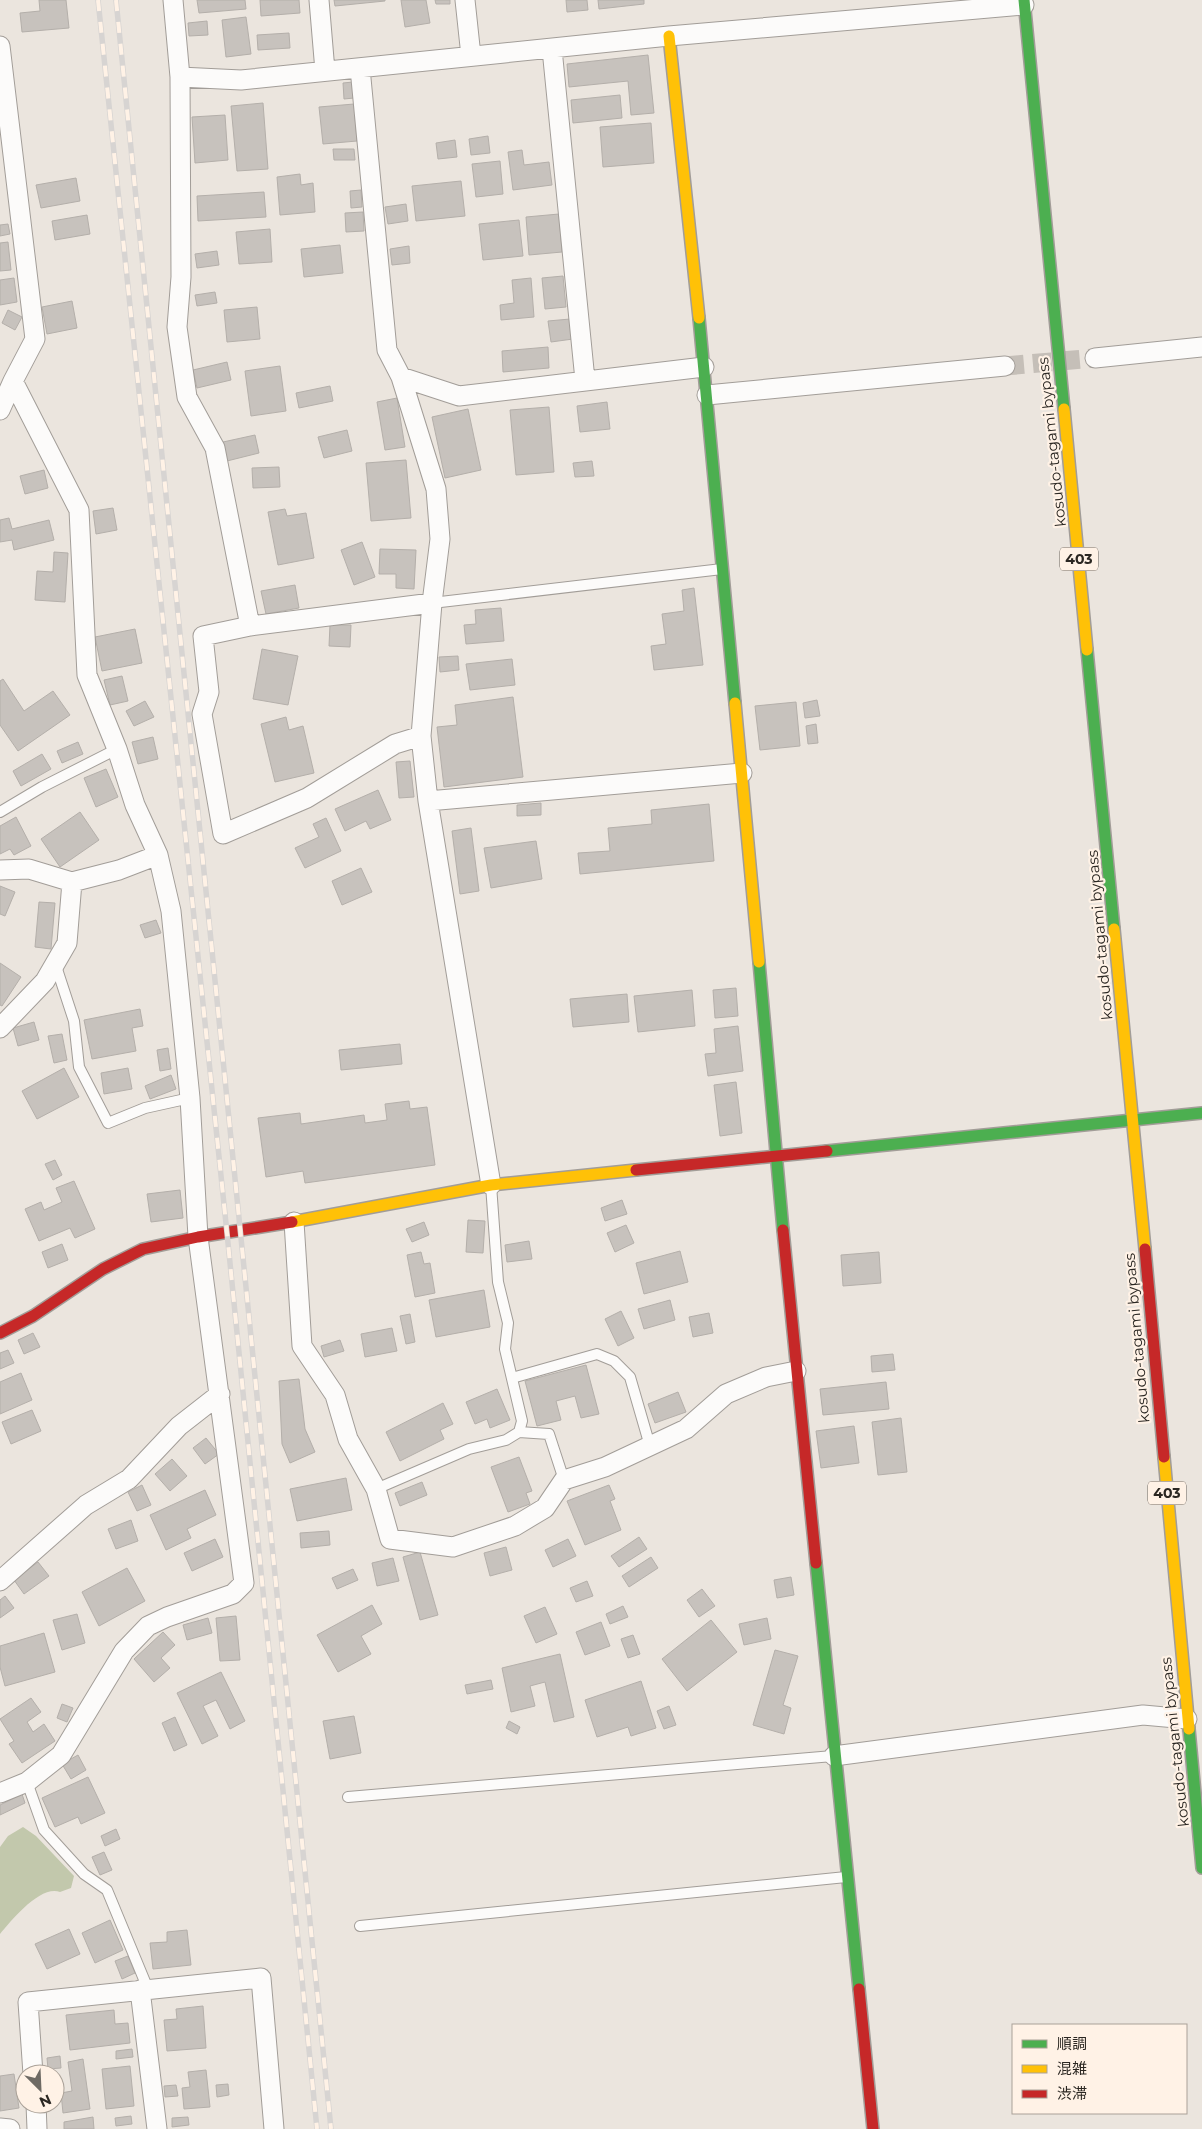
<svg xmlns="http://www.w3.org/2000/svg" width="1202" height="2129" viewBox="0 0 1202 2129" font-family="Montserrat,'Noto Sans JP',sans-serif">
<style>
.forest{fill:#c2c8ac}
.building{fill:#c7c2bd;stroke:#b4afaa}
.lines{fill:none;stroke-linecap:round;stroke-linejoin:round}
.street-tunnel{stroke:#c5bfb8;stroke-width:19;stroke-dasharray:19 9;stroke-linecap:butt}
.lane-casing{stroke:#a29d98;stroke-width:12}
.street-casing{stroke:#a29d98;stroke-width:21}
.fast-casing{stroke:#a29d98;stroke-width:14}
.slow-casing{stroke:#a29d98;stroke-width:14}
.jam-casing{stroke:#a29d98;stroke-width:14}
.lane{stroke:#fcfbfa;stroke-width:10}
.street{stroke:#fcfbfa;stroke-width:19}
.fast{stroke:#4caf50;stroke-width:11}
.slow{stroke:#ffc107;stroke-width:11}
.jam{stroke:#c62828;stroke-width:11}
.rail-casing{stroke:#d7d4d2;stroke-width:5.5}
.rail{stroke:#fff2e6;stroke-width:4;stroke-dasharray:11;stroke-linecap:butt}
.labels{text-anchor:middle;stroke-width:4.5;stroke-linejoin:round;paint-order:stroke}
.shield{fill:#fff2e6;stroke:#6b645d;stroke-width:1}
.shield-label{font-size:14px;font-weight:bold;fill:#2b2722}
.street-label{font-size:15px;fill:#2b2722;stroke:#fff2e6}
</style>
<rect width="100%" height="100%" fill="#ebe5de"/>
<path class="forest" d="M23,1827L36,1836L74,1876L71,1888L60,1892C40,1885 12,1920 0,1934V1847L8,1836Z"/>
<path class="building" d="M39,0H66L69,28L22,32L20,13L40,11Z
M197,0H245L246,9L199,13Z
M260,0H299L300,13L261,16Z
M334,0H385V1L335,6Z
M401,0H426L430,23L405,27Z
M435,0H450V4H436Z
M566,0H587L588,10L567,12Z
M598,0H644V4L599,9Z
M246,17L251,54L226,57L222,20Z
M207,21L208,35L189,36L188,23Z
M289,33L290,48L258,50L257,35Z
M648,55L654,113L631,115L628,81L569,87L567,64Z
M353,82L354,98L344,99L343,83Z
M620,95L622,118L573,123L571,100Z
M263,103L268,169L237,171L231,106Z
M354,104L357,141L323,144L319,107Z
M225,115L228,160L195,163L192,117Z
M651,123L654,163L603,167L600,127Z
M488,136L490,153L471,155L469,139Z
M455,140L457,157L438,159L436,143Z
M333,149H354L355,160H334Z
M522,150L524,165L549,162L552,185L513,190L508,152Z
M500,161L503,194L476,197L472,164Z
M300,174L301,185L313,183L315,212L280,215L277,177Z
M76,178L80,201L41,208L36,185Z
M461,181L465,216L416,221L412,186Z
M361,190L362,207L351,208L350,191Z
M264,192L266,217L198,221L197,196Z
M406,204L408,221L388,224L385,207Z
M363,212L364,231L346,232L345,213Z
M559,214L562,252L529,255L526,217Z
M87,215L90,234L55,240L52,221Z
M519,220L523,256L483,260L479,224Z
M8,224L10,234L0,236V225Z
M270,229L272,262L239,264L236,232Z
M8,242L11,270L0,271V243Z
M340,245L343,273L304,277L301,249Z
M409,246L410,263L392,265L390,249Z
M217,251L219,265L197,268L195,254Z
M563,276L566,307L545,309L542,278Z
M14,278L17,302L0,305V280Z
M531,278L534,317L501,320L500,305L514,303L512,280Z
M215,292L217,303L197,306L195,295Z
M72,301L77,328L47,334L42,307Z
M257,307L260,339L227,342L224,310Z
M8,310L22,317L15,330L2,323Z
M570,319L573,339L551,342L548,321Z
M548,347L549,368L503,372L502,351Z
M227,362L231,380L197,388L193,370Z
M280,366L286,411L251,416L245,371Z
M330,386L333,401L299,408L296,393Z
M397,398L405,447L385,450L377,402Z
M607,402L610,429L580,432L577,406Z
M549,407L554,472L516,475L510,410Z
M468,409L481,470L445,478L432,417Z
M347,430L352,451L324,458L318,437Z
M255,435L259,453L227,461L223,442Z
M406,460L411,518L371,521L366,463Z
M592,461L594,476L575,477L573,463Z
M279,467L280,487L253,488L252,468Z
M44,470L48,488L25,494L20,476Z
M113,508L117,530L96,534L93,511Z
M285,509L287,516L306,513L314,558L278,565L268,512Z
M9,518L12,529L49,520L54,540L14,550L12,540L0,542V520Z
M362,542L375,577L354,585L341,550Z
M380,549L416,550L414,589L396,588V574H379Z
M54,552L68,553L65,602L35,600L37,571L53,572Z
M295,585L299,608L266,614L261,591Z
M694,588L703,665L654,670L651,646L666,644L662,614L684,611L682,590Z
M501,608L504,641L466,644L464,625L476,624L475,610Z
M330,625H351L350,647L329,646Z
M135,629L142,663L102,671L95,637Z
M262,649L298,656L288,705L253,699Z
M458,656L459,670L440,672L439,657Z
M512,659L515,685L470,690L466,664Z
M122,676L128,701L110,705L104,680Z
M3,679L24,711L53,691L70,715L18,751L0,725V681Z
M513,697L523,777L444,787L437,727L457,725L455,705Z
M817,700L820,716L805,718L803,703Z
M145,701L154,717L134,726L126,711Z
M796,702L800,746L760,750L755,706Z
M286,717L289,730L303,726L314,773L275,782L261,724Z
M816,724L818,743L808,744L806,726Z
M153,737L158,759L138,764L132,742Z
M78,742L83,754L62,763L57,751Z
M42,754L51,769L21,786L13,771Z
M410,761L414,797L399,798L396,762Z
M106,769L118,797L96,807L84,778Z
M378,790L391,820L370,829L366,821L345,831L335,809Z
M541,803V815L517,816V805Z
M709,804L714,861L580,874L578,853L610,851L608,828L652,824L651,810Z
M80,812L99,840L60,867L41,839Z
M16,817L31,846L14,855L10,849L0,854V826Z
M326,818L341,851L305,868L295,848L319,837L313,824Z
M471,828L479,891L460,894L452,831Z
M536,841L542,879L491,888L484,848Z
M361,868L372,892L342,905L332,881Z
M0,886L15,892L5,916L0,914Z
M39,902L55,903L51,949L35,947Z
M156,920L161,933L145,938L140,925Z
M0,963L21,977L2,1006L0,1005Z
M736,988L738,1016L715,1018L713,990Z
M692,990L695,1026L638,1032L634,996Z
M627,994L629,1022L573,1027L570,999Z
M140,1009L143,1026L132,1028L136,1051L92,1059L84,1020Z
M34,1022L39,1040L18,1046L13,1028Z
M738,1026L743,1071L708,1076L705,1054L716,1053L714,1029Z
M62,1034L67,1060L54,1063L48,1036Z
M400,1044L402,1064L341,1070L339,1050Z
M168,1048L171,1069L160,1071L157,1050Z
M64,1068L79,1097L37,1119L22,1091Z
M128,1068L132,1089L104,1094L101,1073Z
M171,1075L176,1089L150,1099L145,1086Z
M736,1082L742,1133L720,1136L714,1085Z
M409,1101L410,1109L427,1107L435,1165L305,1183L303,1171L266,1177L258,1118L300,1113L301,1124L364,1115L365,1123L387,1120L385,1104Z
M55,1160L62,1175L53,1180L45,1164Z
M74,1181L95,1229L75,1238L70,1228L39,1241L25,1209L41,1202L44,1210L62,1202L56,1188Z
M180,1190L183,1218L151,1222L147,1194Z
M622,1200L627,1214L605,1221L601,1208Z
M468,1220L485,1221L483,1253L466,1252Z
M424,1222L429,1235L412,1242L406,1229Z
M626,1225L634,1243L615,1252L607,1233Z
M529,1241L532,1259L507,1262L505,1245Z
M62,1244L68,1260L48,1268L42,1252Z
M680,1251L688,1282L644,1294L636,1263Z
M421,1252L424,1264L430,1263L435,1293L415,1297L407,1255Z
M879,1252L881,1283L843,1286L841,1255Z
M484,1290L490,1327L436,1337L429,1300Z
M670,1300L675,1320L644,1329L638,1309Z
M621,1311L634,1338L618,1346L605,1319Z
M709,1313L713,1333L693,1337L689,1317Z
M410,1314L415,1342L406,1344L400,1316Z
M392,1328L397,1351L365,1357L361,1334Z
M33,1333L40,1347L24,1354L18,1340Z
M340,1340L344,1351L324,1357L321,1346Z
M8,1350L14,1363L0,1369V1353Z
M893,1354L895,1370L872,1372L871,1356Z
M586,1365L599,1414L581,1418L575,1396L556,1401L561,1420L537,1426L525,1381Z
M21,1373L32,1400L0,1414V1382Z
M299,1379L305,1429L315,1452L290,1463L282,1444L279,1381Z
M886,1382L889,1409L823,1415L820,1389Z
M497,1389L510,1420L490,1428L487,1419L475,1424L466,1402Z
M678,1392L686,1412L655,1423L648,1404Z
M443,1403L453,1424L440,1430L444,1439L400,1461L386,1432Z
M32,1410L41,1431L11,1444L2,1422Z
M901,1418L907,1472L878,1475L872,1422Z
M854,1426L859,1463L821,1468L816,1431Z
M206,1438L219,1454L205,1464L193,1448Z
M519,1457L532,1491L526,1493L530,1504L508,1512L491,1467Z
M172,1459L187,1476L170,1491L155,1474Z
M346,1478L352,1510L297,1521L290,1489Z
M422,1482L427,1495L400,1506L395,1493Z
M142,1485L151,1505L137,1511L128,1492Z
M609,1485L615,1499L610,1501L621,1530L585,1545L567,1501Z
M205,1490L216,1515L187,1529L191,1538L166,1550L150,1515Z
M131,1520L138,1541L116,1549L108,1529Z
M329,1531L330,1545L301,1548L300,1533Z
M639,1537L647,1549L619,1567L611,1556Z
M215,1539L223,1557L192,1571L184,1553Z
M568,1539L576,1556L553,1567L545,1550Z
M506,1547L512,1570L490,1576L484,1553Z
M420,1552L438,1615L420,1620L403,1557Z
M651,1557L658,1568L629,1587L622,1576Z
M393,1558L399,1581L377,1586L372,1563Z
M38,1562L49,1576L24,1594L14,1580Z
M127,1568L145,1601L99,1626L82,1592Z
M353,1569L358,1580L337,1589L332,1578Z
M791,1577L794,1595L777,1598L774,1580Z
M587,1581L593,1596L576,1602L570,1588Z
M702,1589L715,1606L699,1617L687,1600Z
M5,1596L14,1608L0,1618V1600Z
M372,1605L382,1624L361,1636L371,1654L338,1672L317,1635Z
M623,1606L628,1617L610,1624L606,1614Z
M545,1607L557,1634L536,1643L524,1616Z
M77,1614L85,1643L62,1650L53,1620Z
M236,1616L240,1660L220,1661L216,1618Z
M208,1618L212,1633L187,1640L183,1625Z
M767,1618L771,1639L744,1645L739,1624Z
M711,1620L737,1652L687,1691L662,1659Z
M601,1622L610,1646L585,1655L576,1632Z
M163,1632L175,1645L161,1658L170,1668L154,1682L134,1659Z
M44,1633L55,1672L5,1686L0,1667V1646Z
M633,1635L640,1654L628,1658L621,1639Z
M775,1650L798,1656L783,1705L791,1708L784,1734L753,1725Z
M560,1654L574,1717L554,1722L545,1682L530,1686L535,1706L511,1712L502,1668Z
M221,1672L245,1721L230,1729L216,1700L203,1706L218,1736L202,1744L177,1693Z
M491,1680L493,1689L467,1694L465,1685Z
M641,1681L656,1728L631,1736L628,1727L597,1737L585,1700Z
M31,1698L41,1712L27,1722L33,1732L44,1724L55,1741L22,1763L9,1744L14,1741L0,1719Z
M62,1704L73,1708L67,1722L57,1718Z
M669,1706L676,1725L664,1729L657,1711Z
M354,1716L361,1753L330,1759L323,1721Z
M175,1717L187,1745L174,1751L162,1723Z
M509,1721L520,1727L517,1734L506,1728Z
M78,1755L86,1770L71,1779L62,1764Z
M88,1777L105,1813L81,1824L78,1817L55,1827L42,1798Z
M22,1794L25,1803L0,1815V1805Z
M116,1829L120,1839L105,1846L101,1836Z
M104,1852L112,1870L100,1875L92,1857Z
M110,1920L123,1950L95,1963L82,1933Z
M69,1929L80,1954L47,1969L35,1944Z
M187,1930L191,1965L153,1969L150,1943L167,1942V1932Z
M128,1956L135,1973L122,1979L115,1961Z
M203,2006L206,2048L167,2051L164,2020L177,2019L176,2009Z
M114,2010L115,2024L128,2023L130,2043L70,2050L66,2015Z
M132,2049L133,2057L116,2059V2051Z
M60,2056L61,2068L48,2069L47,2058Z
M83,2059L90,2109L63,2113L61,2093L72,2091L68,2062Z
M130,2066L134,2106L106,2109L102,2069Z
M206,2070L210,2107L184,2109L182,2088L190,2087L188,2072Z
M14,2074L19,2108L0,2111V2076Z
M228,2084L229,2095L217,2097L216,2085Z
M176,2085L178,2096L165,2097L164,2086Z
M131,2116L132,2124L116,2126L115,2118Z
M93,2117L94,2129H64V2122Z
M188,2117L189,2125L172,2127V2118Z"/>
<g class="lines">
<path class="street-tunnel" d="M1005,366L1095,358"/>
<defs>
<path id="lane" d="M432,603L722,569
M0,812L42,787L117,749
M55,963L74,1021L79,1067L108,1123L145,1108L190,1098
M512,1378L597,1354L614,1361L630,1377L650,1446
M519,1432L549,1434L564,1480
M376,1489L469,1449L506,1440L519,1432L522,1421L505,1349L508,1323L498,1282L491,1185
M27,1782L44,1830L84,1874L107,1890L148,1989
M348,1797L833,1756
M360,1926L846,1877"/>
<path id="street" d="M173,0L180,77L181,277L177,327L187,397L215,448L250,626L432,603
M319,0L325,71
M465,0L471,56
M0,46L35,339L13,381L79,510L87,675L117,749L135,805L158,855
M552,49L585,380
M360,68L387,350L401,377L436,489L440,539L432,603L421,736L428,801L491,1185
M180,77L241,80L669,36L1024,5
M1095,358L1202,347
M401,377L459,396L704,367
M707,395L1005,366
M0,410L13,381
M250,626L203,636L209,692L202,714L223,834L307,798L395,744L421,736
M428,801L742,773
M0,870L29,869L72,882L119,870L158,855L171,911L190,1098L198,1237L244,1583L233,1594L167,1617L148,1626L124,1651L61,1755L27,1782L0,1793
M0,1028L45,981L67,943L72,882
M294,1222L302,1346L335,1395L348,1439L376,1489L390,1539L453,1547L515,1526L545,1508L564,1480L605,1467L686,1429L726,1394L766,1377L796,1371
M0,1581L86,1505L129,1479L179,1426L220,1394
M834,1756L1143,1715L1187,1719
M140,1990L157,2129
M33,2074L28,2002L261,1978L274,2129
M36,2104L37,2129
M0,2128L10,2129"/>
<path id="fast" d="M1024,0L1064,409
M699,318L735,703
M1087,650L1114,929
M759,962L783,1230
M827,1151L1202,1113
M816,1563L859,1989
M1189,1729L1202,1868"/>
<path id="slow" d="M669,36L699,318
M1064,409L1087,650
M735,703L759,962
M1114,929L1145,1249
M292,1222L491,1185L636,1170
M1164,1457L1189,1729"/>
<path id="jam" d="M636,1170L827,1151
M783,1230L816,1563
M1145,1249L1164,1457
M0,1333L33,1316L103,1269L143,1249L198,1237L292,1222
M859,1989L873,2129"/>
</defs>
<use href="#lane" class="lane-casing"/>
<use href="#street" class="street-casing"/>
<use href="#fast" class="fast-casing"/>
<use href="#slow" class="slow-casing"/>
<use href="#jam" class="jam-casing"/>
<use href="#lane" class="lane"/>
<use href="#street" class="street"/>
<use href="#fast" class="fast"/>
<use href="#slow" class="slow"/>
<use href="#jam" class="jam"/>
<defs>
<path id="rail" d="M98,0L227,1233L317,2129
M116,0L331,2129"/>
</defs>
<use href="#rail" class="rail-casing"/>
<use href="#rail" class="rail"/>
</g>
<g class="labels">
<g class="shield">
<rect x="1060" y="547.5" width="38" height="23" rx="4"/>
<rect x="1148" y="1481.5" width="38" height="23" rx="4"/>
</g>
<g class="shield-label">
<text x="1079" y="564">403</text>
<text x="1167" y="1498">403</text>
</g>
<g class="street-label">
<text transform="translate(1052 442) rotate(-96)" y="5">kosudo-tagami bypass</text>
<text transform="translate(1100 935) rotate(-95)" y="5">kosudo-tagami bypass</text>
<text transform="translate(1137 1338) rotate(-95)" y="5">kosudo-tagami bypass</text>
<text transform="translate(1175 1742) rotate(-96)" y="5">kosudo-tagami bypass</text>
</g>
</g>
<rect x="1012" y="2024" width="175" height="90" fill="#fff2e6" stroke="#aaa198"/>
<rect x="1022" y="2040" width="25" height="8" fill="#4caf50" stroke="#aaa198"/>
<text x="1057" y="2049" font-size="15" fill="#2b2722">順調</text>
<rect x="1022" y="2065" width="25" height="8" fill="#ffc107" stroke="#aaa198"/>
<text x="1057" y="2074" font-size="15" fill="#2b2722">混雑</text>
<rect x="1022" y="2090" width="25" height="8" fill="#c62828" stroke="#aaa198"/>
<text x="1057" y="2099" font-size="15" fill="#2b2722">渋滞</text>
<g transform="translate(40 2089) rotate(156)"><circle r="24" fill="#fff2e6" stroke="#aaa198"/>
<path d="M0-4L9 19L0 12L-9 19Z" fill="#6e6a64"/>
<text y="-8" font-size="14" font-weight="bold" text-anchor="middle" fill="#2b2722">N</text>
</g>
</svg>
